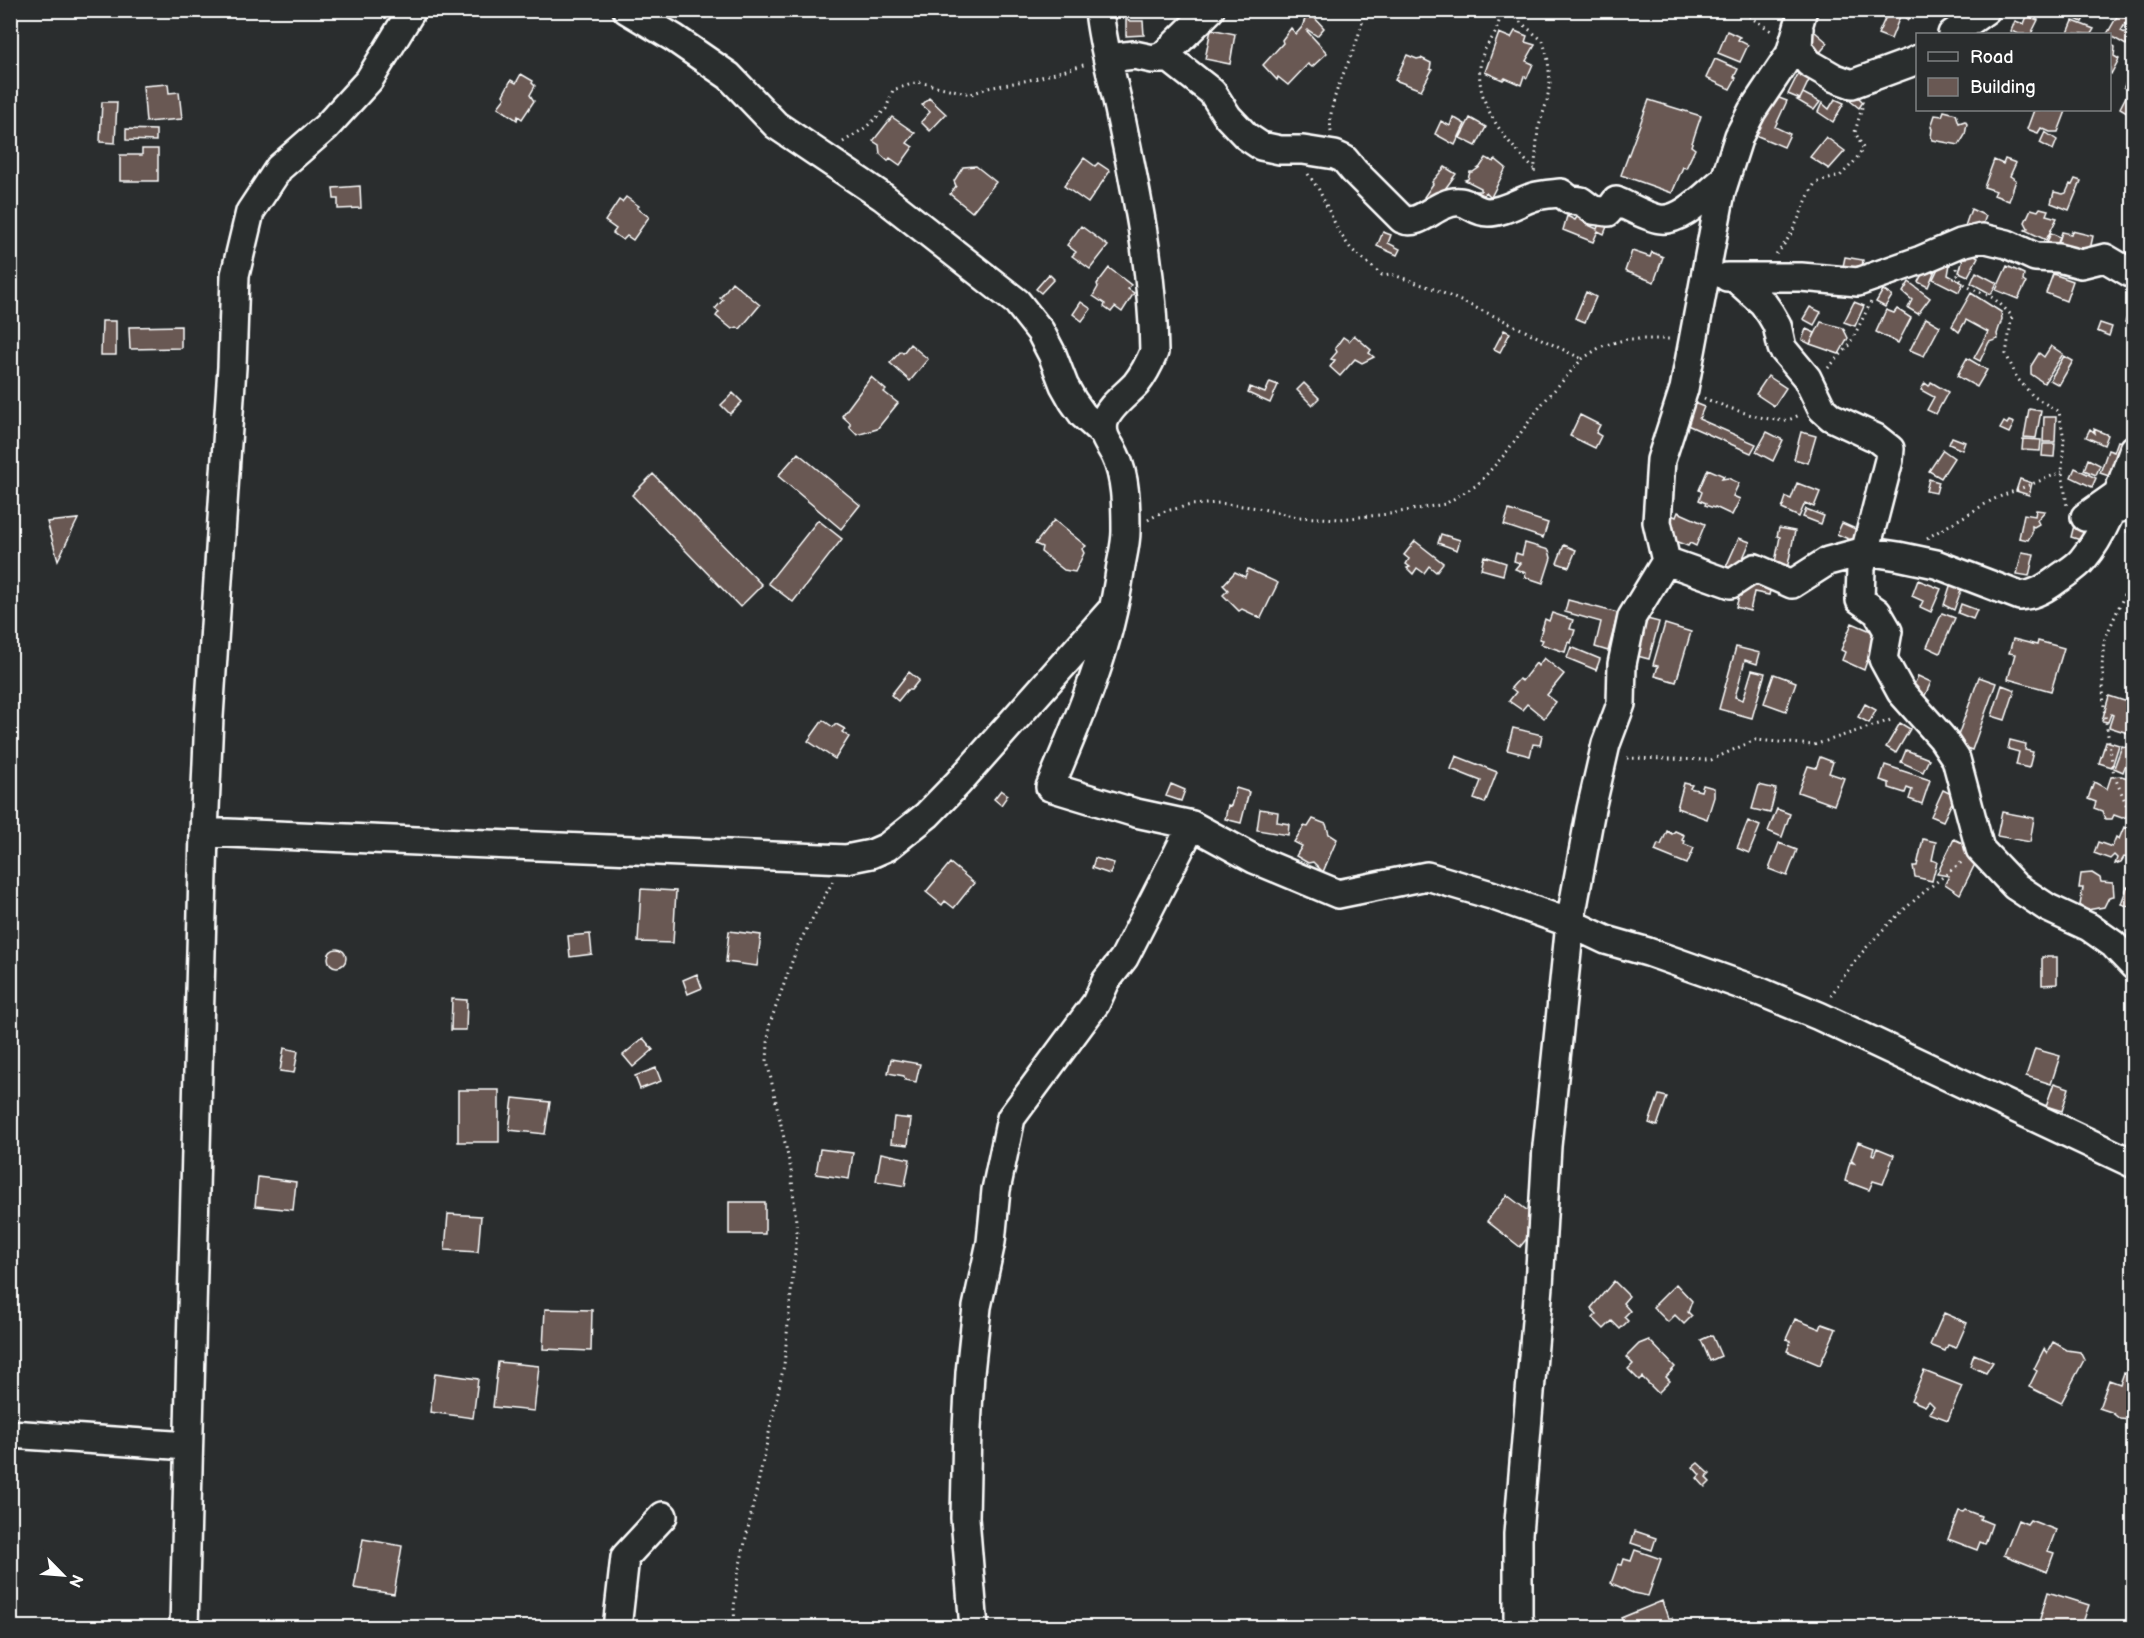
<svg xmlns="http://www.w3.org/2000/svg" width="2144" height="1638" viewBox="0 0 2144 1638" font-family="'Balsamiq Sans',sans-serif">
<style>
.building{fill:#695853;stroke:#fff;stroke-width:1.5}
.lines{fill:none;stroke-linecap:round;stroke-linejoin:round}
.minor-casing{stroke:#fff;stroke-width:32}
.path{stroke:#fff;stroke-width:3;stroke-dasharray:1.5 4.5;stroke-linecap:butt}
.minor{stroke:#2a2d2e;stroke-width:27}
</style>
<rect width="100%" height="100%" fill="#2a2d2e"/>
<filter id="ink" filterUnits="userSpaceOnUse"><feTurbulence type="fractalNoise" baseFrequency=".0167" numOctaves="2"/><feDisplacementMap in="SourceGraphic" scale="12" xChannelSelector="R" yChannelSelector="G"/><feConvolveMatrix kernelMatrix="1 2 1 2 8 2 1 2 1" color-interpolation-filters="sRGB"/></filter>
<g filter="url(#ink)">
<path class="building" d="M1889,10H1913L1915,12L1908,20L1901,14L1891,39L1878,34Z
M2065,10H2088L2082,22L2064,13Z
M2119,13L2128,19L2121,31L2131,36L2126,45L2107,34Z
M1312,15L1324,28L1317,36L1308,30L1307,31L1327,53L1312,67L1308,64L1288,85L1278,77L1277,80L1263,65L1283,43L1282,40L1291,28L1296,34L1302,27L1305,19Z
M2027,16L2038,20L2031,34H2019L2011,31L2015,21L2024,24Z
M1126,19L1129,21H1143L1144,35L1126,36Z
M2073,21L2094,29L2091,34L2068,33Z
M1211,29L1235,34L1230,64L1205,59Z
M1515,31L1527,36L1525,42L1535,45L1526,61L1533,64L1527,78L1524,76L1521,85L1505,78L1503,80L1485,72L1499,33L1511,38Z
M1727,31L1740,37L1738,40L1748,45L1740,62L1718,53Z
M1814,31L1828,43L1816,57L1801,45Z
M2110,44L2115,47L2114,56L2119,59L2111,74L2110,73Z
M1407,55L1417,59L1421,58L1431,63L1430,69L1432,70L1421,90L1395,80Z
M1715,59L1738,69L1734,77L1736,78L1730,89L1706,78Z
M1801,68L1812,74L1800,99L1788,94Z
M2132,68L2134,70V81L2129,90L2124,87Z
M521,74L533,81L532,83L535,86L530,95L534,101L522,119L518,116L517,120L498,107L505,98L503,95L511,80L516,83Z
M2134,81V106L2130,114L2120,108Z
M168,84L169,93L179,92L182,119L146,122L143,86Z
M1854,91L1861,94L1859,98L1863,102L1859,108L1848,99Z
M1803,93L1820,102L1814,110L1797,100L1800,99Z
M1771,95L1787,101L1775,127L1790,134L1784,147L1753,134Z
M929,98L946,114L930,131L921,122L930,112L922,105Z
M1835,99L1844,103L1833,122L1818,112L1822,103L1829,109Z
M1649,100L1701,116L1691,146L1695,149L1686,168L1683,167L1672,193L1621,175Z
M102,102H117L115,143L100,142Z
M2034,110L2066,111L2058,132H2050L2041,128L2038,133L2027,129Z
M1944,111L1956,114L1959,123L1965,121L1967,124L1965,135L1959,145L1933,140L1931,137L1932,129L1931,127L1935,115L1942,116Z
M892,117L915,133L907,143L913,147L900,165L890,158L888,161L880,154L879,145L873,141Z
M1453,117L1465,124L1455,145L1435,134L1441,121L1450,126Z
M1470,118L1486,127L1476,146L1460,138Z
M126,129L156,130V141L126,140Z
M2045,132L2057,140L2053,150L2040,143Z
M1826,137L1845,151L1829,169L1810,157Z
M142,149H158V181H120V155H142Z
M1084,158L1095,166L1098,163L1110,171L1088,203L1064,186Z
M1486,158L1494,162L1495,159L1506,168L1491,197L1486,192L1483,196L1475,195L1476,191H1481V188L1465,180L1468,179L1470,172H1473L1480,167Z
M2005,159L2016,163L2010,176L2016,180L2009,201L1994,195L1996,191L1984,187L1994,160L2003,164Z
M976,166L996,182L972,212L950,194L956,186L954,181L963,167Z
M1445,167L1456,174L1434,204L1424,197L1433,184L1432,182Z
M2075,179L2081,181L2069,210L2051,203L2054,192L2063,194L2066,193L2070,184L2072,185Z
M360,186L361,208L338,209V199H334L333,188Z
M626,197L639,206L637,208L649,217L633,240L627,236L623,240L613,233L616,229L605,221L619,200L622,202Z
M2040,208L2048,210L2046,215L2057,218L2046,240L2025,230L2028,228L2025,222L2031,209L2038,211Z
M1971,209L1986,216L1980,232L1965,226Z
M1567,216L1575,220L1577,217L1590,221L1588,225L1597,229L1600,221L1608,224L1604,234L1598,231L1593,242L1563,230Z
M1081,226L1108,246L1090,269L1072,256L1076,252L1067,245Z
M2072,231L2093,236L2091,245L2096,248L2067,253L2056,251L2062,232L2071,234Z
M1383,232L1391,235L1388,243L1400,249L1397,255L1377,246Z
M2051,233L2060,237L2054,253L2044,249Z
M1632,251L1650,257L1652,252L1663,257L1654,282L1625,271Z
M1970,252L1978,257L1968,276L1959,272L1964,257L1967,258Z
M1845,257L1863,260L1860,281L1841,276Z
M1941,262L1948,265L1950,264L1948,275L1963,283L1959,292L1933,279Z
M1927,265L1935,270L1928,287L1918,282Z
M2007,266L2024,274L2023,281L2026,283L2018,299L1996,290Z
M1109,268L1131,285L1128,289L1134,293L1122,312L1115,307L1111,312L1104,307L1105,304L1093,296L1098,287L1097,284Z
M1976,272L1997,283L1991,294L1971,283Z
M1049,274L1054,279L1041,293L1036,289Z
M2053,274L2073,281L2066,301L2046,293Z
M732,282L760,305L740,329L737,327L732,329L716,316L719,312L715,309L723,300L720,298Z
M1909,282L1930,298L1918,314L1908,308L1912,300L1903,292Z
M1883,290L1892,296L1885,307L1876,302Z
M1586,292L1596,297L1585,322L1575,318Z
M1971,293L2001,312L2002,319L1997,334L1998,339L1989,342L1980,361L1974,358L1988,332L1966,320L1959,332L1952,326Z
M2134,300V325L2125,322Z
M1081,302L1091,309L1082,321L1073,314Z
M1854,302L1864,306L1855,326L1844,322Z
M1810,307L1821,312L1814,325L1803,319Z
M1897,309L1911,318L1898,343L1876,332L1886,310L1894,313Z
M1926,318L1940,326L1924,356L1910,350Z
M102,321H116V355H101Z
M1821,322L1843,328L1848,338L1839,354L1810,344Z
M2100,323L2112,327L2109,336L2097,331Z
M181,326V348L130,349L129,327Z
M1806,329L1815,333L1810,344L1802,340Z
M1504,330L1510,333L1500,352L1494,349Z
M1354,335L1371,350L1369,353L1374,357L1362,363L1355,359L1340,376L1330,367L1335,360L1331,359L1337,352L1335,348L1343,337L1349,341Z
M910,344L928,359L910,381L890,363L901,351L903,353Z
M2051,346L2063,354L2044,383L2031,374V366L2039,353L2044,357Z
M2064,356L2073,361L2059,385L2050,380Z
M1967,358L1987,370L1977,387L1957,376Z
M1768,376L1786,388L1774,406L1756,394Z
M871,377L886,390L884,392L898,403L877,429L857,435L850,428V423L842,416Z
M1270,382L1278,385L1270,403L1248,393L1250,387L1265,393Z
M1931,382L1948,392L1936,414L1927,410L1934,397L1921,390L1925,383L1929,386Z
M1304,383L1319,398L1312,405L1297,390Z
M733,393L742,402L730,414L721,405Z
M1694,403L1704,407L1699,419L1756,444L1751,453L1685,424Z
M2029,409L2041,411L2036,438L2024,437Z
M1580,415L1600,425L1596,433L1601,436L1595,448L1570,436Z
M2044,417H2056L2055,442H2043Z
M2009,421L2014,423L2009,433L2000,429L2004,422L2007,424Z
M2090,429L2095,433L2094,429L2108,435L2104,445L2086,437Z
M1767,432L1783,440L1773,461L1756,452Z
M1801,432L1816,436L1808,463L1794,459Z
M1952,437L1965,442L1962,450L1949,444Z
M2023,439L2041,440L2040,451L2022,450Z
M2118,441L2126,443L2115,478L2100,473L2108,450L2114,452Z
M2043,444H2055L2054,457L2042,456Z
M1943,450L1954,458L1941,478L1929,471Z
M798,453L860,505L841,529L778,476Z
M2088,459L2100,465L2096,475L2084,470Z
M2075,468L2096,478L2092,487L2071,477Z
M1708,469L1724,476L1722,479L1728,478L1739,483L1733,496L1740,499L1732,515L1715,507L1714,508L1705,505L1706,503L1699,500L1702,492L1699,490Z
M653,474L762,585L740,607L632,495Z
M1929,479L1939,482L1936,493L1926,491Z
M2020,479L2032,483L2029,495L2016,491Z
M1797,483L1820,492L1814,507L1805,503L1799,517L1782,509L1786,497L1791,499Z
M1806,509L1824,516L1821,524L1803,517Z
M1509,510L1548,523L1543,538L1504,525Z
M2036,510L2045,511L2037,520L2039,524L2034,527L2032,526V533L2028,540L2019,538L2024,514L2035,516Z
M1678,512L1705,524L1696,546L1690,543L1688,546L1664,537L1669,514L1676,517Z
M2077,514L2094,519L2087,542L2071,537Z
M78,519L58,560L47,522Z
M818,520L842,539L793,602L768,583Z
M1054,520L1086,546L1082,549L1084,553L1075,572L1064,570L1041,552L1042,547L1035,544Z
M1842,523L1860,531L1855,542L1837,534Z
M1779,528L1795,531L1786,574L1773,572L1780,537L1777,536Z
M1441,534L1460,540L1457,550L1438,543Z
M1739,538L1750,542L1736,574L1725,569Z
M1415,541L1443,563L1436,572L1429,566L1424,573L1417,568L1413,574L1407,568L1410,567L1406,564L1409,559L1404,555Z
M1525,543L1549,550L1551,558L1543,583L1525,577L1526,573L1515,569L1520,563L1514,561L1516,553L1522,555Z
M1564,545L1576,550L1569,567L1557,563Z
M2022,552L2034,554L2029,576L2017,574Z
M1484,556L1506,563L1503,575L1481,569Z
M1248,569L1278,583L1261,618L1242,609L1239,611L1223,595L1228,590L1223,585L1235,572L1245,577Z
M1756,579L1772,583L1769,595L1754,592L1750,611L1736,607L1742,586L1746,583L1755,585Z
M1918,580L1941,589L1931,612L1920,607L1923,601L1912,596Z
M1952,580L1963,585L1954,610L1944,605Z
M1568,600L1618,613L1608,651L1595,647L1601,622L1565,612Z
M1961,604L1977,610L1973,619L1958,613Z
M1552,613L1573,620L1570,629L1575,630L1571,643L1568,642L1565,652L1541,644L1543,640L1539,639L1545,619L1549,621Z
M1942,613L1955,618L1940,653L1927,647Z
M1647,619L1659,622L1649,659L1637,656Z
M1852,623L1878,634L1871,650L1875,652L1871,662L1867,661L1864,670L1842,660L1845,652L1841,650Z
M1665,624L1691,632L1676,682L1655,676L1658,666L1653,665Z
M2013,639L2037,645L2038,641L2064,648L2051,691L2008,679L2015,654L2009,653Z
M1571,647L1600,659L1596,670L1567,658Z
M1736,647L1760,653L1757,664L1745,660L1735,697L1743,700L1752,670L1765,673L1752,718L1719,709Z
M1544,658L1564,674L1547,695L1556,702L1544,718L1527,704L1522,710L1509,701L1516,692L1511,688L1519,679L1522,681L1536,663L1538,666Z
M909,672L919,680L911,690H907L898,701L891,695Z
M1774,674L1796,682L1786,711L1764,703Z
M1918,676L1931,682L1922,702L1909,696Z
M1979,677L1996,683L1972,750L1955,744Z
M2002,685L2015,690L2005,720L1992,716Z
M2109,696L2134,704V728L2131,734L2109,727L2113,715L2111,714L2108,722L2102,721Z
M1865,704L1876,710L1869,723L1858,717Z
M823,720L833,727L836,724L845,729L842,732L849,737L835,759L808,741Z
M1900,723L1910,729L1896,753L1886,747Z
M1513,728L1542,735L1540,745L1533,744L1530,756L1507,750Z
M2010,740L2026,744L2025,750L2033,752L2029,768L2016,765L2019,752L2008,749Z
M2106,741L2119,745L2112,767L2099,763Z
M2122,746L2132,749L2123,772L2114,768Z
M1906,750L1929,759L1923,772L1901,762Z
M1456,756L1497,772L1485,803L1474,799L1481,781L1451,769Z
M1820,757L1833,762L1829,773L1844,778L1834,805L1798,792L1808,766L1816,768Z
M1885,765L1930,780L1922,804L1909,799L1912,790L1907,788L1905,793L1889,788V783L1880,780Z
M2121,776L2128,778L2133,785L2131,798H2128L2129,807L2126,817L2122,818L2114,815L2112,819H2105L2102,811L2094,808L2096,802L2088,799L2093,784L2094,782L2107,789L2111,777Z
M1684,783L1692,785L1690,788L1701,791L1703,785L1714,788V797L1707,819L1677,808Z
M1171,784L1185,790L1181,801L1166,796Z
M1759,785L1776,789L1770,813L1752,809Z
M1236,788L1249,792L1241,823L1225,819L1228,805L1231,806Z
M1001,790L1008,795L1001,805L994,799Z
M1943,790L1955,796L1943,821L1931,816Z
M1260,809L1278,812L1277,822L1289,824L1288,835L1257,830Z
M1777,809L1790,814L1782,837L1768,831Z
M2002,812L2034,818L2030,842L1997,836Z
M1313,819L1326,824L1329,834L1337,839L1323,872L1313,862L1308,863L1296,856L1302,846L1294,842L1304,826L1308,827Z
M1748,821L1760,826L1749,853L1737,848Z
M2124,827L2134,831V846L2128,858L2124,857L2121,862L2115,864L2117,858L2114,855L2110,859L2094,853L2098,842L2112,847L2116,837L2119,839Z
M1667,831L1672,834L1675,831L1684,835L1682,840L1685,841L1684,844L1694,848L1687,864L1655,851L1658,844L1661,845Z
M1923,839L1936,842L1932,860L1937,862L1932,881L1915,877L1913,866H1917Z
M1954,839L1981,852L1960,894L1945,884L1949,876L1937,874Z
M1779,843L1797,850L1787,876L1769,869Z
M1095,858L1114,863L1110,874L1092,868Z
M950,863L974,883L954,908L945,901L942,905L926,892Z
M2092,873L2100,878L2101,882L2113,883L2114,896L2109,897L2104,907L2087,910L2080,905L2083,888H2079L2081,874Z
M2134,879V908L2121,904L2127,887L2131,888Z
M641,889L676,891L673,943L638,942Z
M729,931L761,935L757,966L726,962Z
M590,934L592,954L570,957L568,936Z
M328 958a9 9 0 1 1 18 0a9 9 0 1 1-18 0Z
M2042,957H2057V984L2042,985Z
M697,974L702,988L688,994L683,980Z
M452,999L467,1000L466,1030H451Z
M643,1038L653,1050L633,1067L623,1055Z
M284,1048L298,1051L294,1073L280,1071Z
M2035,1049L2060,1056L2051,1084L2026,1076Z
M891,1059L920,1064L916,1082L905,1080L904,1076L888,1073Z
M656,1068L661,1081L640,1089L635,1076Z
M2054,1083L2069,1088L2062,1111L2046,1106Z
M458,1090H499V1142H458Z
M1659,1095L1667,1097L1657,1126L1649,1123Z
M513,1098L550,1102L545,1134L509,1130Z
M894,1117L911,1119L908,1145L891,1143Z
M1858,1142L1874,1148L1872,1154L1874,1155L1877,1148L1894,1155L1883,1184L1873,1181L1869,1190L1845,1181L1850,1162L1854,1163L1851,1160Z
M820,1149L853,1153L849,1179L816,1174Z
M881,1153L910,1159L905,1186L876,1181Z
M258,1177L296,1182L293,1210L255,1206Z
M1507,1195L1541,1221L1520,1247L1487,1221Z
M729,1202H765V1234H729Z
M448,1214L481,1216L478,1252L445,1250Z
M1614,1281L1629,1296L1623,1303L1630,1311L1624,1317L1628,1321L1620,1329L1612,1321L1604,1329L1593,1318L1597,1314L1591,1308Z
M1676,1284L1692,1301L1688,1312L1692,1316L1684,1324L1675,1315L1668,1322L1653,1307Z
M545,1309L592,1310L591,1351L543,1349Z
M1944,1313L1967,1323L1956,1348L1948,1345L1945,1351L1930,1345Z
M1795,1319L1820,1329L1822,1324L1836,1329L1820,1365L1787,1351L1791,1341L1786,1339Z
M1712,1335L1721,1356L1710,1361L1701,1340Z
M1649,1340L1675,1367L1666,1377L1670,1381L1658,1393L1642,1377L1639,1380L1628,1369L1633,1364L1626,1357L1639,1344Z
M2053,1342L2067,1350L2080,1352L2084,1360L2061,1403L2029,1387L2037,1371L2034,1369L2044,1349L2047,1353Z
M1974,1354L1993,1362L1986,1373L1970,1366Z
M498,1362L539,1366L534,1411L493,1407Z
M1924,1371L1962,1386L1948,1420L1929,1413L1934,1406L1929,1401L1925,1406L1911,1400Z
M435,1373L478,1379L473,1418L430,1412Z
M2124,1373L2134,1377V1416L2132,1415L2130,1420L2120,1419L2111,1412L2099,1408L2109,1380L2120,1384Z
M1698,1463L1710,1474L1706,1478L1710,1482L1705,1487L1697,1478L1700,1475L1693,1467Z
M1965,1510L1981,1516L1980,1519L1992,1524L1985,1544L1980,1542L1977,1550L1948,1539L1959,1511L1963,1512Z
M2018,1520L2027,1524L2030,1520L2056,1530L2048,1551L2054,1553L2047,1572L2004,1555Z
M1635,1531L1656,1538L1652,1550L1631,1543Z
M363,1539L402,1546L394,1594L354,1588Z
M1635,1550L1661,1559L1648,1596L1633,1593L1611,1583L1618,1564L1622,1565L1624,1559L1631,1561Z
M2048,1592L2089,1605L2081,1628H2057L2039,1622Z
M1662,1601L1668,1618H1672L1676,1628H1621V1626L1624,1624L1621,1618Z"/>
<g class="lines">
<defs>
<path id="minor" d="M627,10L674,38L729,76L776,125L883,197L1017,302L1040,331L1052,354L1064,385L1073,401L1083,415L1102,432
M1099,10C1102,43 1112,76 1119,109C1136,189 1153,270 1154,352C1149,364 1144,374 1136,384C1126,395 1108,407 1104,422C1101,436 1109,443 1115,455C1126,477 1126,506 1126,531C1126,544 1122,558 1120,571C1110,647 1080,717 1050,787L1136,813L1192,825L1254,859L1338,894L1427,876L1491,895L1570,923L1606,940L1648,952L1761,992L1819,1016L2134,1164
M1799,28L1798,48L1809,63L1835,78L1852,84L1912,62L1918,59
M1952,34L1986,10
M1108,58L1134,55L1153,59H1170L1212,92L1228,117L1246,136L1261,146L1280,150H1303L1335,155L1344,159L1354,171L1402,219C1417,226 1430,210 1444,205C1468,195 1470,212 1488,212C1504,212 1518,202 1533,197C1542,194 1551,194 1561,193L1570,200L1581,201L1593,210L1608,212L1616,201C1630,207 1646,217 1660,219C1682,222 1707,193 1724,180
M1153,59L1163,56L1210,10
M1727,277H1801L1858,282L1921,260L1961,243L1982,238L2007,244L2035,257L2058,258L2081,264L2105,258L2134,275
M1735,278L1763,303L1770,313L1777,325L1782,348L1807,378L1822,409L1831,417L1876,438L1890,449L1889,460L1861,568L1860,600L1877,612L1888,631L1883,659L1901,692L1942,738L1956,759L1980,849L2015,886L2048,908L2089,927L2113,944L2134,966
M2119,493L2085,517L2124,507
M1666,561L1731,584L1755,568L1792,584L1828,561L1865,551L1898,556L1936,564L2020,596C2035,595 2046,588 2058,579C2066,573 2077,567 2083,559C2109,528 2120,486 2134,449
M204,832L846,859L871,854L887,847L927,815L958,783L1110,612
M10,1434L188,1446
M184,1628L204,832L209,717L232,367L235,275L250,212L279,168L326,127L369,80L412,10
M617,1628L625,1557L663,1516
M974,1628L965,1518L967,1428L970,1373L977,1307L991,1242L996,1190L1011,1118L1096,1003L1106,981L1124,958L1192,825
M1520,1628L1518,1616V1534L1539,1286L1547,1146L1570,923L1591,809L1606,744L1621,704L1622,664L1632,617L1666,561L1657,522L1661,460L1684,389L1721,192L1739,136L1752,111L1790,54L1803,10"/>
</defs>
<use href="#minor" class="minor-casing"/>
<path class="path" d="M1502,10C1500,18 1498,26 1495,33C1491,41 1484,48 1482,57C1470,100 1506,141 1534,169
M1506,10L1543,41L1548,60L1550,82L1547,101L1538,129L1534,175
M1739,10L1773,32
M1331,132C1327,103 1345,72 1355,46C1359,35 1362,22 1366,10
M843,142L865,128L886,109L893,90L918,82L971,94L988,88L1034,79L1087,64
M1308,174L1319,190L1339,232L1351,249L1382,275L1391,274L1434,289L1503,320L1582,359
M1776,254C1795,235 1802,206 1815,183L1840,176L1855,161L1863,148L1855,132L1863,104
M1957,268C1957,289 1980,290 1993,298C2000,303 2006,310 2012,316L2006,354L2017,378L2033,396L2059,412L2064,439L2062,472L2067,506
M1828,368L1849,346L1871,302
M1704,398C1722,406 1769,423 1787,420C1792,419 1797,416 1801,414
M1148,520L1162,512L1191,505L1219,503L1258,508L1297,517L1340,519L1389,514L1445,504L1477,485L1505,454L1542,404L1582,359L1602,346L1627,339H1672
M2126,531L2134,534
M1927,538L1994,499L2062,472
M2134,573L2104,641L2102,665L2104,709L2114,775L2134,823
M1627,758L1711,760L1755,740L1814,745L1894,719
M1831,996C1863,942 1912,900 1962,862
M735,1628L734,1607L738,1574L784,1365L797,1232L791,1170L767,1061L769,1026L798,945L833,881"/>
<use href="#minor" class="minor"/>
</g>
</g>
<rect width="2144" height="1638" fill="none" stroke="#2a2d2e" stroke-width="36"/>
<rect x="18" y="18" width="2108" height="1602" fill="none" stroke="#fff" stroke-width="2" filter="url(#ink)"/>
<rect x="1916" y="33" width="195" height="78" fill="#2a2d2e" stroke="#7f8182" stroke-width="1.5"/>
<rect x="1928" y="52" width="30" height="9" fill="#2a2d2e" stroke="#7f8182" stroke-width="1.5"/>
<text x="1970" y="63" font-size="18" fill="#ffffff">Road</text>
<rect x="1928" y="78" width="30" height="18" fill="#695853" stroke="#7f8182" stroke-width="1.5"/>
<text x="1970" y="93" font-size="18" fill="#ffffff">Building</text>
<g transform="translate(63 1575) rotate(115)" stroke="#2a2d2e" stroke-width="4.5" paint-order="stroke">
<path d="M0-4.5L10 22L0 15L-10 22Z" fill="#ffffff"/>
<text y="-9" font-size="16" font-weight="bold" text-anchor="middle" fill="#ffffff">N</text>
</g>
</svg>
